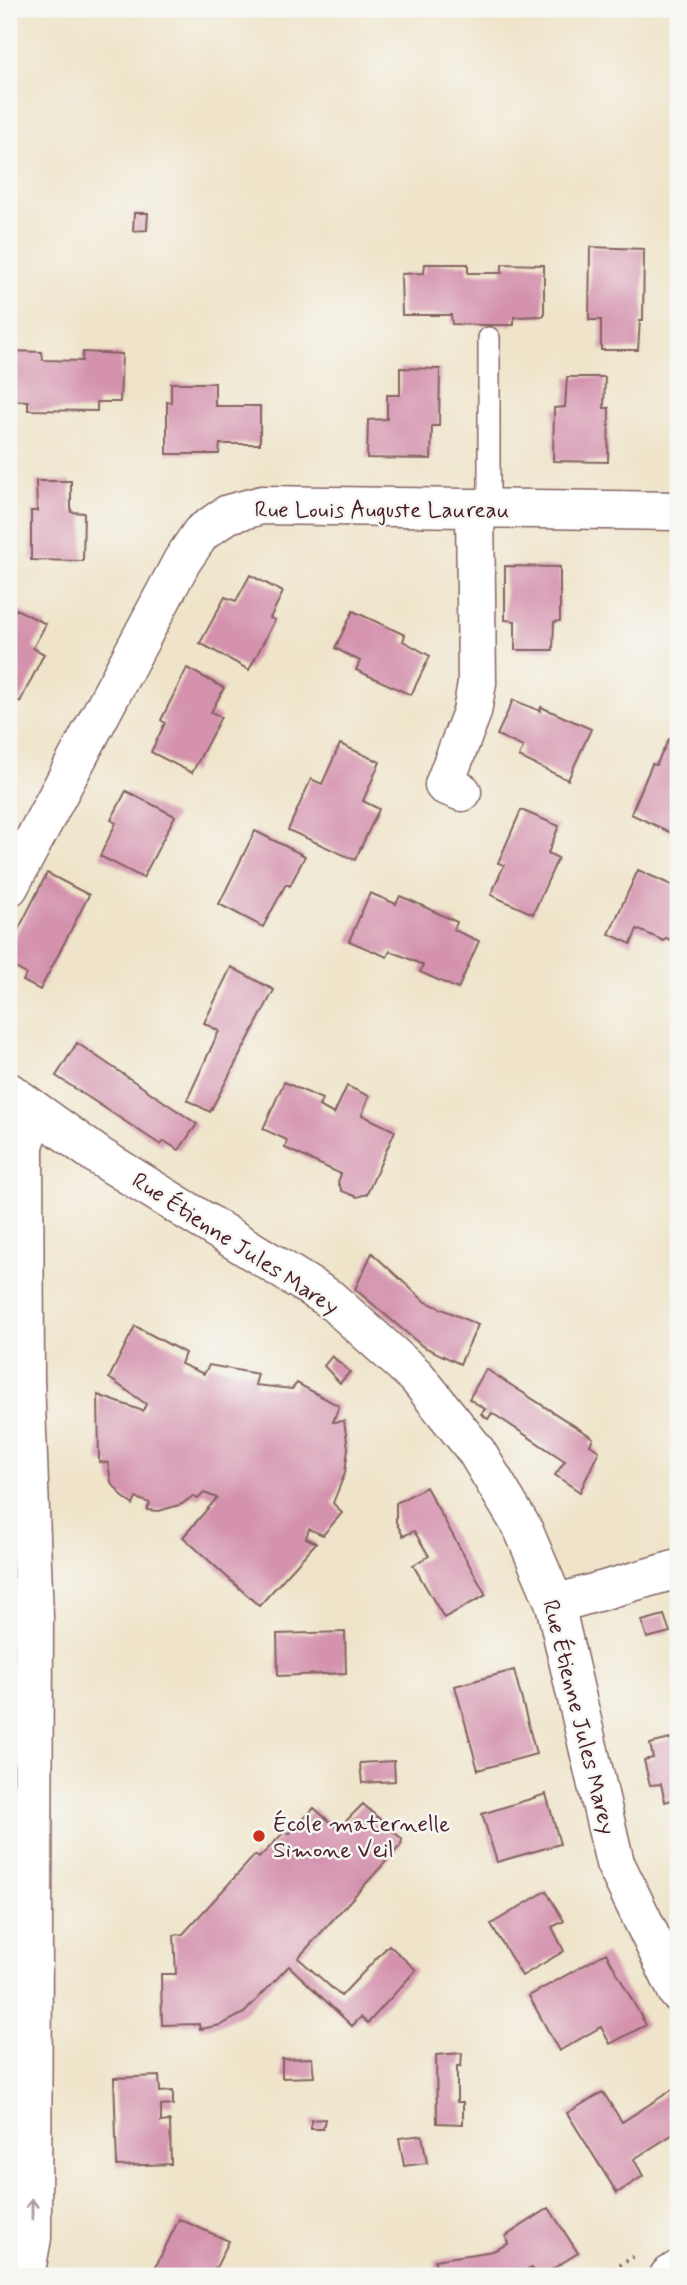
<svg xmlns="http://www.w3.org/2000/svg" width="687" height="2285" viewBox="0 0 687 2285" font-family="Mynerve,sans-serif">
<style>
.building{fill:#d492ad}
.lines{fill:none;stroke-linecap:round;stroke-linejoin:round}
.lane-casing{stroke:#846462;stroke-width:24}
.street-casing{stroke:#846462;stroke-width:41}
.secondary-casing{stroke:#846462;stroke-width:41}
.path{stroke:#846462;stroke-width:4.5;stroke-dasharray:2 5;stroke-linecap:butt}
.lane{stroke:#fff;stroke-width:21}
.street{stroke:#fff;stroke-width:38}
.secondary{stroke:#fff;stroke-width:38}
.oneway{stroke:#ae9aa0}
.poi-dot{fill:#c8321e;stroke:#f6f6f2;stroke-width:2.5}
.labels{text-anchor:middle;stroke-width:5;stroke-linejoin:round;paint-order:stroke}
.street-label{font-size:23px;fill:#4a1f2b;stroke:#f6f6f2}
.poi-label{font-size:23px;fill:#4a1f2b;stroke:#f6f6f2;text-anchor:start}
</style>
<rect width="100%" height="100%" fill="#f6f6f2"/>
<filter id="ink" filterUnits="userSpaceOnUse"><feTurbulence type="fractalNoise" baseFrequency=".0143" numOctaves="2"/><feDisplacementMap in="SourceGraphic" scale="14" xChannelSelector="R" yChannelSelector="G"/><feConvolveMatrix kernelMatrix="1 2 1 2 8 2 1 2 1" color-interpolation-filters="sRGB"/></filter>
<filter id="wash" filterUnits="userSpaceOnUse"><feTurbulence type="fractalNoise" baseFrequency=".00686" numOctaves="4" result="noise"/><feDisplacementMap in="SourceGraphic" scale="28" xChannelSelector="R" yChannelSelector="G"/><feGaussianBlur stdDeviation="1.57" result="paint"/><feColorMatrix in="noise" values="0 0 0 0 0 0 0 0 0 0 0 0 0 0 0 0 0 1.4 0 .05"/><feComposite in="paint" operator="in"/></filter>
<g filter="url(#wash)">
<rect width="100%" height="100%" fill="#efe4c9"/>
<g id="blocks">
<path class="building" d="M134,213H148L147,230L133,231Z
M590,247L644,249L643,320H640L638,350H601V320H589Z
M425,264H468V273H502V264L544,265V316L514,317V325H484L452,324L451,315H402L401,274L424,273Z
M9,351L42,352L43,360L82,361L83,352L122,354L120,402H97V411L28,410V401L9,400Z
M400,368L440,369L439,426H432L431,459L367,458L368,420L387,419V395H400Z
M567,377H605L604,408H609L608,462L553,461L554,408L565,407Z
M171,383H215V406H260V444H220L219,454H167V402H171Z
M36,481H71V512L84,513L83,561L31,560V511H37Z
M505,566L560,567V621L554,622L553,650H515V621L505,620Z
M250,575L283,592L270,618L275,620L249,670L200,643L225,597L236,601Z
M16,609L46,624L33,648L44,654L20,702L9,696V623Z
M353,611L405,635L403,641L430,656L411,695L356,670L360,661L335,648Z
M187,668L224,688L211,712L221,717L192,773L151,752L165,723L161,720Z
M513,700L540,711L541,707L591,729L568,780L519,757L523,747L497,735Z
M669,739L678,743V836L631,814L652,764L656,765Z
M340,744L380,762L363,801L379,809L355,860L288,830L311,779L322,784Z
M126,791L175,816L143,878L100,856L116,823L111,820Z
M521,810L559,826L548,853L558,858L533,914L491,895L504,865L498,863Z
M255,831L305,856L290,886L286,884L263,927L219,904Z
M638,870L678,888V943L666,938L664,941L637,929L631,944L609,934Z
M47,873L89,895L40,990L23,981L26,974L9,964V948Z
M370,893L396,904L400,896L412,901L457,922L454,930L479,941L458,989L420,972L423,965L405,957L390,951L387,957L349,941Z
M231,967L274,990L210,1112L187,1100L219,1031L204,1023Z
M77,1043L197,1124L179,1150L164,1141L161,1145L56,1076Z
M284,1082L322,1099L319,1106L334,1114L347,1086L369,1096L362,1115L395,1131L367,1194L357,1197L342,1191L338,1182L341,1174L285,1148L287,1140L263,1129Z
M372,1253L424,1301L478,1325L460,1364L422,1346L355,1289Z
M135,1326L185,1353L181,1364L204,1374L209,1365L258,1374L255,1385L292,1389L297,1383L339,1406L333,1422L344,1421L348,1448L345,1473L333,1503L342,1513L323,1535L309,1529L306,1538L316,1543L259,1606L183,1537L217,1498L204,1493L198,1499L193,1496L182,1504L159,1511L147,1510L150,1503L136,1498L133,1505L122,1496L111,1482L108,1463L99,1462L98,1395L143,1411L146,1404L109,1378Z
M332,1356L350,1372L340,1383L324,1366Z
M486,1369L593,1438L590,1445L599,1451L580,1492L555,1475L565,1461L492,1413L488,1419L481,1414L485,1409L469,1399Z
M426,1487L486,1595L444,1618L413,1565L429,1556L414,1531L403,1536L396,1522V1503Z
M664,1615L670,1632L647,1638L642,1621Z
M345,1632L346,1673L278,1676L277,1634Z
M514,1670L536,1754L478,1770L455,1686Z
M678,1737V1798L665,1802L661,1784L650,1785L644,1760L653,1758L650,1744Z
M394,1761L395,1781L362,1783L360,1763Z
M546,1794L560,1844L497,1862L482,1814Z
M363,1804L402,1839L401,1845L298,1958L341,1996L389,1945L416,1970L368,2023L361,2017L352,2026L289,1966L244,2013L221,2025L200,2029L199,2024L162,2025L161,1974H176L174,1935L183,1934L255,1855L259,1858L285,1831L289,1834L314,1808L338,1829Z
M546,1891L564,1921L552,1927L564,1951L522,1976L491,1924Z
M606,1953L646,2025L610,2044L601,2027L559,2051L529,1996Z
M462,2053L461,2066H457V2102H463V2124L437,2123L436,2055Z
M312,2058L314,2077L282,2078V2059Z
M159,2076L160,2092L173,2091V2105L161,2106V2122L170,2121L171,2164L117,2166L114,2078Z
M678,2086V2131L634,2159L643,2176L617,2193L567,2113L603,2092L622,2122Z
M325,2119L323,2129H311V2120Z
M422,2135L427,2163L404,2166L399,2138Z
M549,2208L578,2253L541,2276H537L532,2268L527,2270L531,2276H437L435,2260L493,2251L508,2244L506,2236Z
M179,2219L229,2241L212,2276H151Z
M403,2270L404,2276H373V2275Z"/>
</g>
</g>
<g filter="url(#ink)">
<use href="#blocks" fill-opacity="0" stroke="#846462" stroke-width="2"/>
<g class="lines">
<defs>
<path id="lane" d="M489,338V508"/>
<path id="street" d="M462,792L444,785L472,712L477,683L475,508
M9,887L182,561L201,533L228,514L262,505L678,511
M555,1604L678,1569
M25,2276L32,2238L34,1617L25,1379L24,1145L36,1112"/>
<path id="secondary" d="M9,1092L100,1157L330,1299L416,1376L476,1451L523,1529L555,1604L615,1863L678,1993
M669,2276L678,2270"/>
</defs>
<use href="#lane" class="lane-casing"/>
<use href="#street" class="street-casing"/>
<use href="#secondary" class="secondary-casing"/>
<path class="path" d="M602,2276L634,2256"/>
<use href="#lane" class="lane"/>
<use href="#street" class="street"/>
<use href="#secondary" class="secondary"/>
</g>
<defs><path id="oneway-shaft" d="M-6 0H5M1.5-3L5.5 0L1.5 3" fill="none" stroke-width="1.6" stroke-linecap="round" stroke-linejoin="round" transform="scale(1.75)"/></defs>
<use class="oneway" href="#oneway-shaft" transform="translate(32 2209) rotate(-90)"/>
</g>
<circle class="poi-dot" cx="259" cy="1836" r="7"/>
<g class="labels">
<g class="street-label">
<text x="382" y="517">Rue Louis Auguste Laureau</text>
<text transform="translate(236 1243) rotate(33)" y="8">Rue Étienne Jules Marey</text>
<text transform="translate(580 1717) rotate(76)" y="8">Rue Étienne Jules Marey</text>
</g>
<g class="poi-label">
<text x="273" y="1831">École maternelle<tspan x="273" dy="26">Simone Veil</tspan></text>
</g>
</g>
<rect width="687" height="2285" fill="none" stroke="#f6f6f2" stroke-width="35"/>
</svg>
